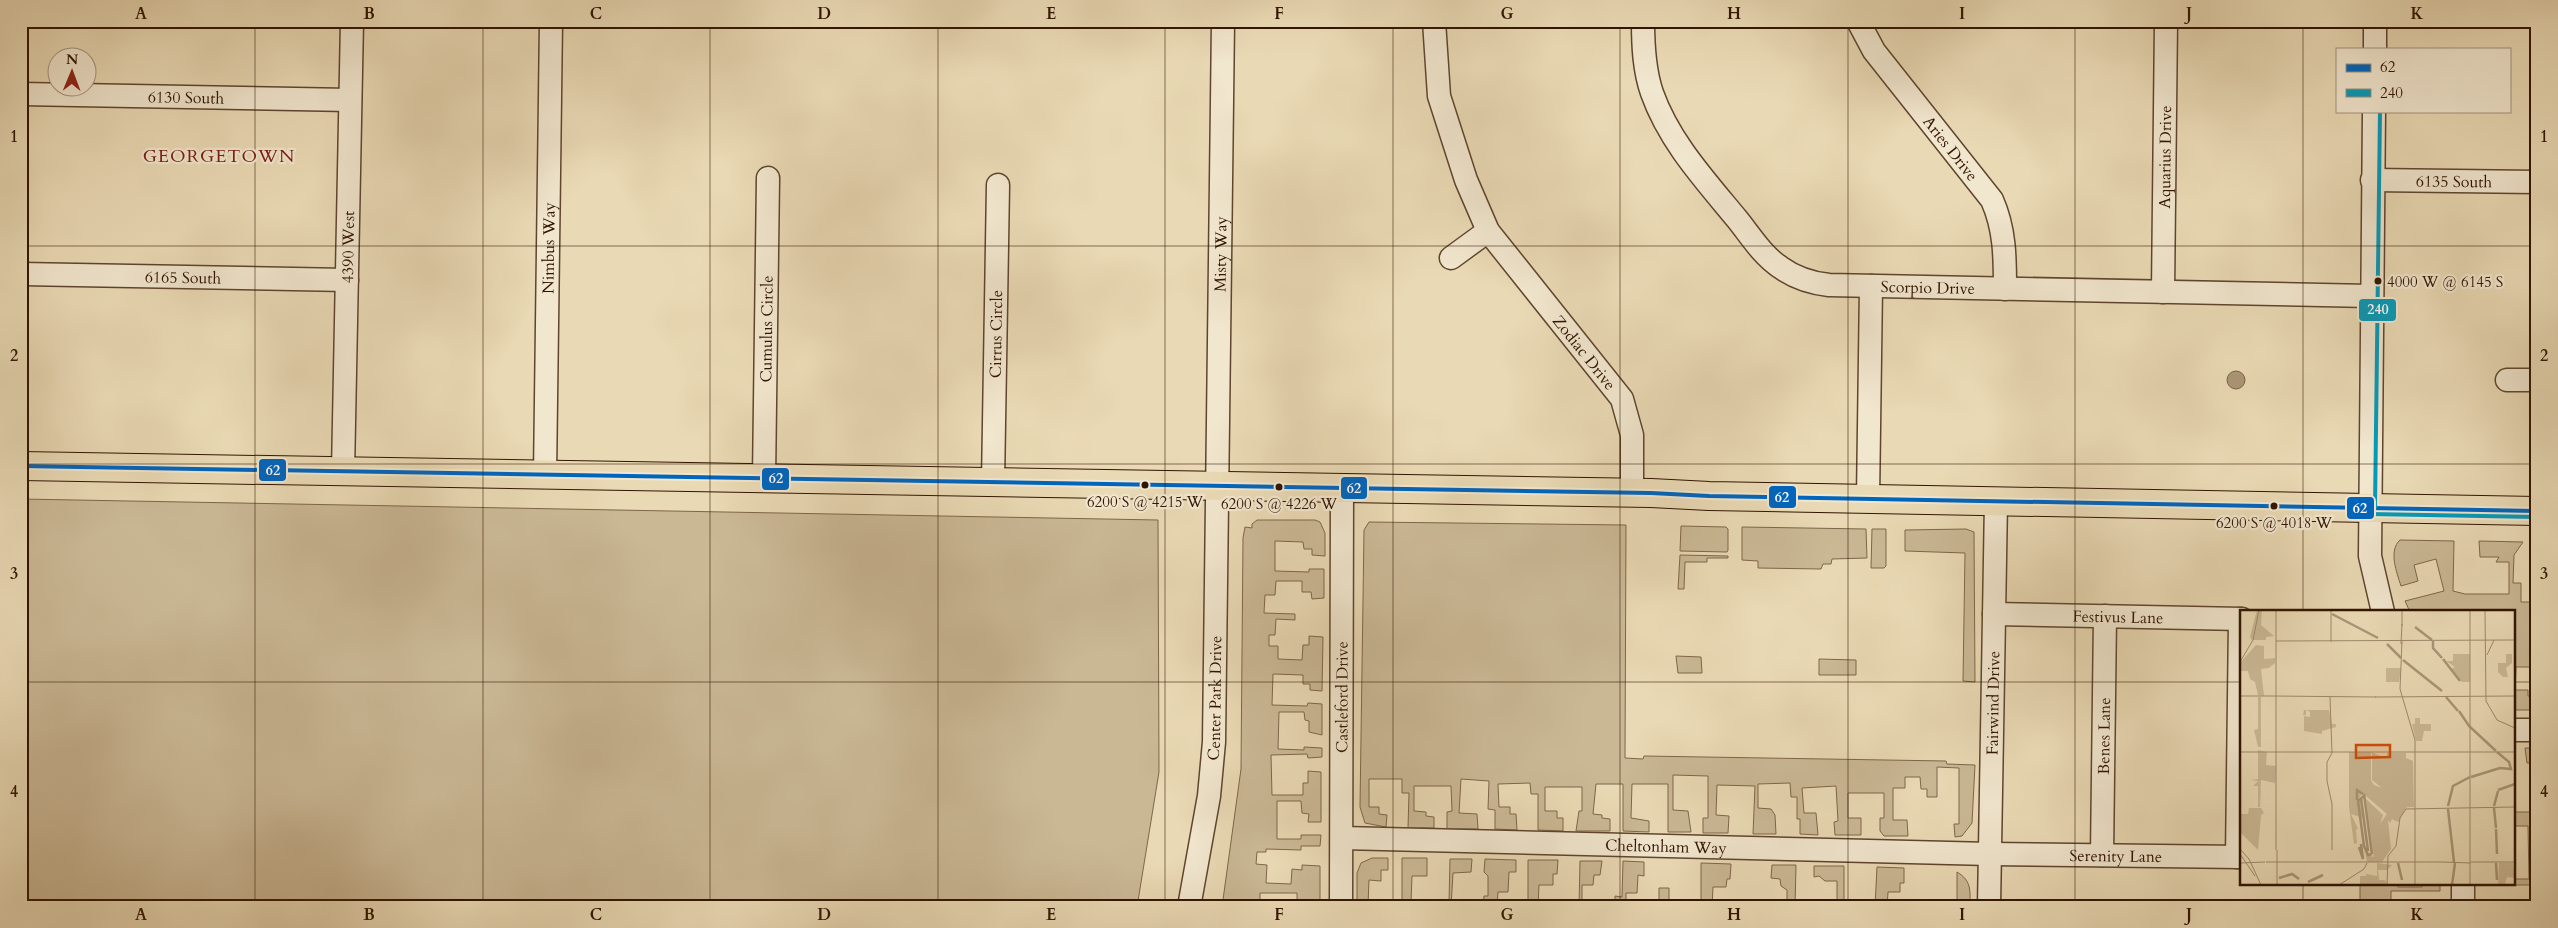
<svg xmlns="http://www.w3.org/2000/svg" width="2558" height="928" viewBox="0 0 2558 928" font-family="Cardo,serif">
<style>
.green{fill:#cab895;stroke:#7e664a}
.water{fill:#aa9677;stroke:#7a6247}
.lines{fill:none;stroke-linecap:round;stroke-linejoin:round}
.minor-casing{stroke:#5f452d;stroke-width:25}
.major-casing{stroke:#311400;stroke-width:30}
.minor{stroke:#f1e6ce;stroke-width:22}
.major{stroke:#e9d9b4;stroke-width:28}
.bus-1-casing{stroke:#f1e6ce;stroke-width:8}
.bus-2-casing{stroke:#f1e6ce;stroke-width:8}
.bus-1{stroke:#0065bd;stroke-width:4}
.bus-2{stroke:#059ab9;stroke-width:4}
.grid{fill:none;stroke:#311400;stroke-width:1;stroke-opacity:0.55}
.bus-dot{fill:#311400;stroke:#f1e6ce;stroke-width:2}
.labels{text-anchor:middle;stroke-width:4.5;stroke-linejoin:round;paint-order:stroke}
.bus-label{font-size:15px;fill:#311400;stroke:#f1e6ce}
.street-label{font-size:16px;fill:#311400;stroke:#f1e6ce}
.neighbourhood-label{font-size:18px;letter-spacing:1px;fill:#7a1f14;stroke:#f1e6ce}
.inset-river{fill:none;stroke:#aa9677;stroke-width:2.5}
.inset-road{fill:none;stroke:#9f8a6c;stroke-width:1}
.view{fill:#cd4f0a;fill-opacity:0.15;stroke:#cd4f0a;stroke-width:2.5}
.inset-edge{fill:none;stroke:#311400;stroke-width:2.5}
.line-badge{stroke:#f1e6ce;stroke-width:2}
.badge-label{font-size:14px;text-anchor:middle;font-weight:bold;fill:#fff}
.neatline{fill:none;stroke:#311400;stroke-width:2}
.grid-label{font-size:16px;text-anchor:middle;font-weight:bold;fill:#311400}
</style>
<rect width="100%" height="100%" fill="#e9d9b4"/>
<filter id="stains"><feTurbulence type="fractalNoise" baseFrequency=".004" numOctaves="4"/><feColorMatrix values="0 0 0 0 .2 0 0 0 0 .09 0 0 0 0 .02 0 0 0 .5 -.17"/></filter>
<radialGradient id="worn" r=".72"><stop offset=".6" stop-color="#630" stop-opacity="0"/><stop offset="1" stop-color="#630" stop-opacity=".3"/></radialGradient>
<path class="green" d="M21,499L1158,520L1159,772L1137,907H21Z
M1257,520H1315L1320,522L1325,533V556L1312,555V549H1304L1303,542L1275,541V571L1309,572V569H1324V598L1312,599L1311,592H1302V581H1276L1275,595H1265L1264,613L1295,614V620L1276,619L1275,635H1269V646H1278V659L1302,660L1303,645H1309V636L1323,637L1322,691L1310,690V684H1303V675L1273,674L1272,705L1307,706L1308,703L1322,704V735L1309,732V721L1305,720L1304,712H1279L1278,749L1304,750V747L1322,748V757L1308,758L1307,754L1271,755L1272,795H1303V783H1308V771L1321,772V822H1308L1309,814L1302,813L1301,801H1277V839H1301V835H1321L1320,846H1301V850L1266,849V852H1257L1256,864L1267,865L1266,883L1291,884L1292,869L1302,870V865L1320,866V907H1305V901H1297V893H1260V903H1270V907H1222L1241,769L1243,538L1245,527L1252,528V524Z
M1369,522L1626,525L1625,758L1643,759L1644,756L1946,761L1947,764L1975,765L1972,823L1962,836L1955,837L1954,824H1959V768L1937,767V797H1927V789H1921L1920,777H1905V788H1893V820H1907L1908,836H1884L1880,831V818H1884V793H1848V818H1861V835H1835L1834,822L1838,821L1836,786L1802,788L1804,813H1816L1818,835L1800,834V819H1797V797H1791L1790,783L1758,784V808L1771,809L1775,815L1776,834H1753L1755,786L1717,785L1716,815L1729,816L1728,833H1703V818H1708V776L1673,775V810L1688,811L1691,832H1668V784H1632L1631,818L1649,821V832L1623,831V784H1596L1593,814L1602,815V818L1610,819V831H1576L1579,811H1582V787H1545V811H1557V818H1563V831L1538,830V794H1531L1530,783L1498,784L1499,807H1510V814H1516L1517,830L1495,829V810L1488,809L1489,781L1461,779L1459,813L1477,814L1478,829H1447V812L1452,811L1451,786H1414V811L1426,812V816L1434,817V828H1408L1409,793H1402V779H1369V807H1379V814L1387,815L1386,827L1365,823L1360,807L1364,530Z
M1681,526L1726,527L1728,529V550L1727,552L1680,551Z
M1742,527L1866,529L1867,558L1832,559L1831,564H1823L1821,569L1758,568V561L1742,560Z
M1872,529H1886V566L1884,568H1871Z
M1966,529L1974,532L1975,682L1963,681L1965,553L1905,551V530Z
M2400,540L2454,541L2453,591L2465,594H2509V562H2496L2499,557H2480L2479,541L2523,542L2514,555L2513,583H2521V602H2537V667H2516L2515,690H2528V696H2536V710H2514V612H2410L2405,601L2444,591L2436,559L2414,565L2418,581L2401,586C2397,573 2388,551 2400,540Z
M1680,555L1728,556V558H1707V562H1685L1684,589H1678Z
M1676,656L1701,657L1702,673H1678Z
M1819,659L1856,660V675H1819Z
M2525,748H2537V885H2487L2514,884V879H2529L2528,826H2514V812H2532L2533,763H2527Z
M1372,858H1388V870H1381V881L1369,880L1368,905L1386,907H1357V873L1361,863Z
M1402,858H1427V876H1412L1411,902L1449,903L1450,859H1472L1471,872L1453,873L1451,907H1402Z
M1485,859L1516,860V872H1509L1508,892H1498L1497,907H1483L1484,896H1488V876L1484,872Z
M1528,860H1558L1557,874H1553V885H1539L1538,907H1528Z
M1580,861H1602L1600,875H1594L1593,885H1582V907H1579Z
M1623,861L1644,862V876L1638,875L1637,893H1626V907H1615V896L1622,897Z
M1701,863L1731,864L1730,879H1727L1726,887H1713L1712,907H1701Z
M1772,865H1796L1795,907H1787V890L1781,886L1780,879L1771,878Z
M1814,866H1844V907H1837V881H1825L1819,876L1814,877Z
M1877,867L1904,868V883H1900V892H1888L1887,907H1875Z
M1957,872C1972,881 1970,891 1970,907H1957Z
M2360,884H2397L2398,887H2422V884H2440V891H2391V907H2360Z
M1659,888H1669V907H1659Z"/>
<path class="water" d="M2227 380a9 9 0 1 1 18 0a9 9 0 1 1-18 0Z"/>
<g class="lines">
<defs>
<g id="minor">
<path id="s1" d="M1434,21L1439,96L1466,180L1488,231L1622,399L1632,435V493"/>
<path id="s2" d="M1643,21C1643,45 1644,70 1652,93C1669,141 1704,179 1737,219C1750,235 1762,255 1780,267C1795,278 1811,283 1829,285L2370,296"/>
<path id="s3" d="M1858,21L1874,51L1992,200C2005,229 2005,258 2005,289"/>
<path d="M2375,49V21"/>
<path id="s4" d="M21,94L350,100"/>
<path d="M2374,111L2370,556L2383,612"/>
<path id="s5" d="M2372,180L2537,182"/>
<path d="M1451,258L1488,231"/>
<path id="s6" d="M21,274L347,280"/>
<path id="s7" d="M2163,292L2166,21"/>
<path d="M2507,380H2537"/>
<path id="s8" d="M343,472L352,21"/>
<path id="s9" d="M545,476L551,21"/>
<path id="s10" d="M764,479L768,178"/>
<path id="s11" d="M993,483L998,185"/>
<path d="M1868,498L1871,286"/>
<path id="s12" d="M1994,614L2242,619"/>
<path d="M2514,730H2537"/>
<path id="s13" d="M1342,838L1990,854L2242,857"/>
<path id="s14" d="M2102,855L2105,616"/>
<path d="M2237,857L2240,619"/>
<path id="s15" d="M1189,907L1209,796L1214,742L1223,21"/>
<path id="s16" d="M1341,907L1342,488"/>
<path id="s17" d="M1989,907L1996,501"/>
<path d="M2463,907V884"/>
</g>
<path id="major" d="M21,466L1651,493L1709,496L2537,511"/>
</defs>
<use href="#minor" class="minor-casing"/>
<use href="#major" class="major-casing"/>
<use href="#minor" class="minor"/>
<use href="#major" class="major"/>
<defs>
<path id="bus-1" d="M21,466L1651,493L1709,496L2537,511"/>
<path id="bus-2" d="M2375,508L2380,111
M2369,514L2537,517"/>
</defs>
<use href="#bus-1" class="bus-1-casing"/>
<use href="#bus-2" class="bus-2-casing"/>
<use href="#bus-1" class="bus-1"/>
<use href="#bus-2" class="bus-2"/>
</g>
<path class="grid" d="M255,21V907M483,21V907M710,21V907M938,21V907M1165,21V907M1393,21V907M1620,21V907M1848,21V907M2075,21V907M2303,21V612M21,246H2537M21,464H2537M21,682H2242M2514,682H2537M2303,884V907"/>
<g class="bus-dot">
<circle cx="2378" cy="281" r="4.5"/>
<circle cx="1145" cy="485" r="4.5"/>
<circle cx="1279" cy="487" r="4.5"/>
<circle cx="2274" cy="506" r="4.5"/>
</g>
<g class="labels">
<g class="bus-label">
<text x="2387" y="287" text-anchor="start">4000 W @ 6145 S</text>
<text x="1145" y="507">6200 S @ 4215 W</text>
<text x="1279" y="509">6200 S @ 4226 W</text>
<text x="2274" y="528">6200 S @ 4018 W</text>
</g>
<g class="street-label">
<text dy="6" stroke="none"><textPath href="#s4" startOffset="165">6130 South</textPath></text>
<text dy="6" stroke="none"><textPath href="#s3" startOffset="158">Aries Drive</textPath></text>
<text dy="6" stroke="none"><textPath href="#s7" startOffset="135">Aquarius Drive</textPath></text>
<text dy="6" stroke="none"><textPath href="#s5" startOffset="82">6135 South</textPath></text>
<text dy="6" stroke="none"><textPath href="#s8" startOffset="225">4390 West</textPath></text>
<text dy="6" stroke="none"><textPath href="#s9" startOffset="228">Nimbus Way</textPath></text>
<text dy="6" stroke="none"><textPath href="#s15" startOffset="655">Misty Way</textPath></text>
<text dy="6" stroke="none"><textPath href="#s6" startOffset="162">6165 South</textPath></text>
<text dy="6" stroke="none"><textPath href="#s2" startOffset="442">Scorpio Drive</textPath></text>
<text dy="6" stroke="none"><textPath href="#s10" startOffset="150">Cumulus Circle</textPath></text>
<text dy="6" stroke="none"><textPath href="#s11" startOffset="149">Cirrus Circle</textPath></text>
<text dy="6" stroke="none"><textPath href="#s1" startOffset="374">Zodiac Drive</textPath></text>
<text dy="6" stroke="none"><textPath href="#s12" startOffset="124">Festivus Lane</textPath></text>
<text dy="6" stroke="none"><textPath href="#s15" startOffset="211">Center Park Drive</textPath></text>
<text dy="6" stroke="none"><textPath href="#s16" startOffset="210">Castleford Drive</textPath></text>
<text dy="6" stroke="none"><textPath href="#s17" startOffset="204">Fairwind Drive</textPath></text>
<text dy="6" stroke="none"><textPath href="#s14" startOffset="119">Benes Lane</textPath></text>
<text dy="6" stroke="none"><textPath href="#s13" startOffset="324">Cheltonham Way</textPath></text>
<text dy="6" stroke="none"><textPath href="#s13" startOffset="774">Serenity Lane</textPath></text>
</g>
<g class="neighbourhood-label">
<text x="219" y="162">GEORGETOWN</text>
</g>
</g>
<g transform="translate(2240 610)">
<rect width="275" height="275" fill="#e9d9b4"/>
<path d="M17,0H22L21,15L34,26L26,27V30H12L10,27ZM16,35L24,36V49L35,48V53L29,58L21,59L24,86L18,85L15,72L10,69L8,61H0V53ZM213,44H230V72H222L211,59L215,57L206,51H213ZM266,44H272V53L266,58L268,67H263L258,62V53H266ZM146,58H161L159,72H146ZM18,87H21V137H18L14,120L18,119ZM64,100H89L92,114H96V117L82,121V124L64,121V106L70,107V102L66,100V105H63ZM175,108H180V114H191V121H184L182,131H176L172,114H175ZM18,140L27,142L26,155L36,156L35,173L21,170L20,197H18V176H13L18,171L11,170L18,169ZM109,142H131V170L134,175L142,178L132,170V142L142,147H147V143H166V148L173,151L174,197H167L158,212L152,209L150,213L148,210L151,239L142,252H127L125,240L127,245L134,247L126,189L143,205L140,214L147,204L118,179L122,184L117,191L121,189L123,208L111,204L118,219H116L117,233L114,234L109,197ZM9,198H21L24,203L21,205L18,240L0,222V204H8ZM137,253L152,255L147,260H138L139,270H145L147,275H120V266H126V259V264L137,266ZM259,253H273L275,268L267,267L265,274L258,275Z" fill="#cab895"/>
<path class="inset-river" d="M92,4L138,28M175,17L192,30M193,31V38L202,48M147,34L161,48M203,49L220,71M163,50L202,81M206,87L218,101M219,101L229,116L256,141M231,167L260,158L271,159L269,152L257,142M258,180L275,174M124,184L132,244M125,185L118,191L124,236L128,245L132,244M121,188L128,241M117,190V180L123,184M208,196L213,176L230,167M254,196L258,181M254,198L256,218M208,199L214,252M256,219L257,244M119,237L123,249L121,234M158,253L162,270M256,253L257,270M39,268L52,264L59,269M68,272L83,265M212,275L215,253"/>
<path class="inset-road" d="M36,0V240M162,0V16M230,0V275M245,0L246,91L257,110L275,118M36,31L275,30M162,31L160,79L175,130V275M91,32V0M161,34L162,14M247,45L254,30M0,52L13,30L19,0M0,86H31M31,86L136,87M90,87L92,143L87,152V171L92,194V240M135,87L275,86M0,142H275M0,239L9,249L21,275M0,244L15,266M26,252H202M202,252L231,253M231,252H275M0,253L25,252M37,275V240M99,275L124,259L127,253M147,275L148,246L156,236L160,208L166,199L275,197"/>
<path class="view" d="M116,135H150V147L116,148Z"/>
<rect width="275" height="275" class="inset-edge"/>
</g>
<g class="line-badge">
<rect x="2358" y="298" width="39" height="24" rx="5" fill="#059ab9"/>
<rect x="258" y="458" width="29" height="24" rx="5" fill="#0065bd"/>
<rect x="761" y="467" width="29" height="24" rx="5" fill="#0065bd"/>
<rect x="1340" y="476" width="28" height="24" rx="5" fill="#0065bd"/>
<rect x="1768" y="485" width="29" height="24" rx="5" fill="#0065bd"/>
<rect x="2346" y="496" width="29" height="24" rx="5" fill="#0065bd"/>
</g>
<g class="badge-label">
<text x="2378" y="314">240</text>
<text x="273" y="475">62</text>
<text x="776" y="483">62</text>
<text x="1354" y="493">62</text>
<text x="1782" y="502">62</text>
<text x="2360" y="513">62</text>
</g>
<rect width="2558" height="928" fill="none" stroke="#e9d9b4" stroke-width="55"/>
<rect x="2336" y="48" width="175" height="65" fill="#f1e6ce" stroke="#a4927c"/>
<rect x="2346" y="64" width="25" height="8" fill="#0065bd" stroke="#a4927c"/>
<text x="2380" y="72" font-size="15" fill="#311400">62</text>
<rect x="2346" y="89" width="25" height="8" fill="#059ab9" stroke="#a4927c"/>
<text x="2380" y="98" font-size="15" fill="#311400">240</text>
<g transform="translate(72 72) rotate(1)"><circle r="24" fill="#f1e6ce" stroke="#a4927c"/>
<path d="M0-4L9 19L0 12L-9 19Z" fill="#8f2418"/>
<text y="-8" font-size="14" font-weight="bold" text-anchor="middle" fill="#311400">N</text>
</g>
<rect x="28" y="28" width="2502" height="872" class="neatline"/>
<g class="grid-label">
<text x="141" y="19">A</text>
<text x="369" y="19">B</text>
<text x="596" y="19">C</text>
<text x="824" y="19">D</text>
<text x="1051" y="19">E</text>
<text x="1279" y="19">F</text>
<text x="1507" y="19">G</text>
<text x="1734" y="19">H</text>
<text x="1962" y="19">I</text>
<text x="2189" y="19">J</text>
<text x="2417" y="19">K</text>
<text x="14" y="142">1</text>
<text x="2544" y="142">1</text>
<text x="14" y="361">2</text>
<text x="2544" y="361">2</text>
<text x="14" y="579">3</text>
<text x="2544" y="579">3</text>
<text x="14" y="797">4</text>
<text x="2544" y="797">4</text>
<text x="141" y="920">A</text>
<text x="369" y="920">B</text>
<text x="596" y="920">C</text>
<text x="824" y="920">D</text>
<text x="1051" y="920">E</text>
<text x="1279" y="920">F</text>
<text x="1507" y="920">G</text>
<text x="1734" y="920">H</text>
<text x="1962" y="920">I</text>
<text x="2189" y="920">J</text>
<text x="2417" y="920">K</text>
</g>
<rect width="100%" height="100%" filter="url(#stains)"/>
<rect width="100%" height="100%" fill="url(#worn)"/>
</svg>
